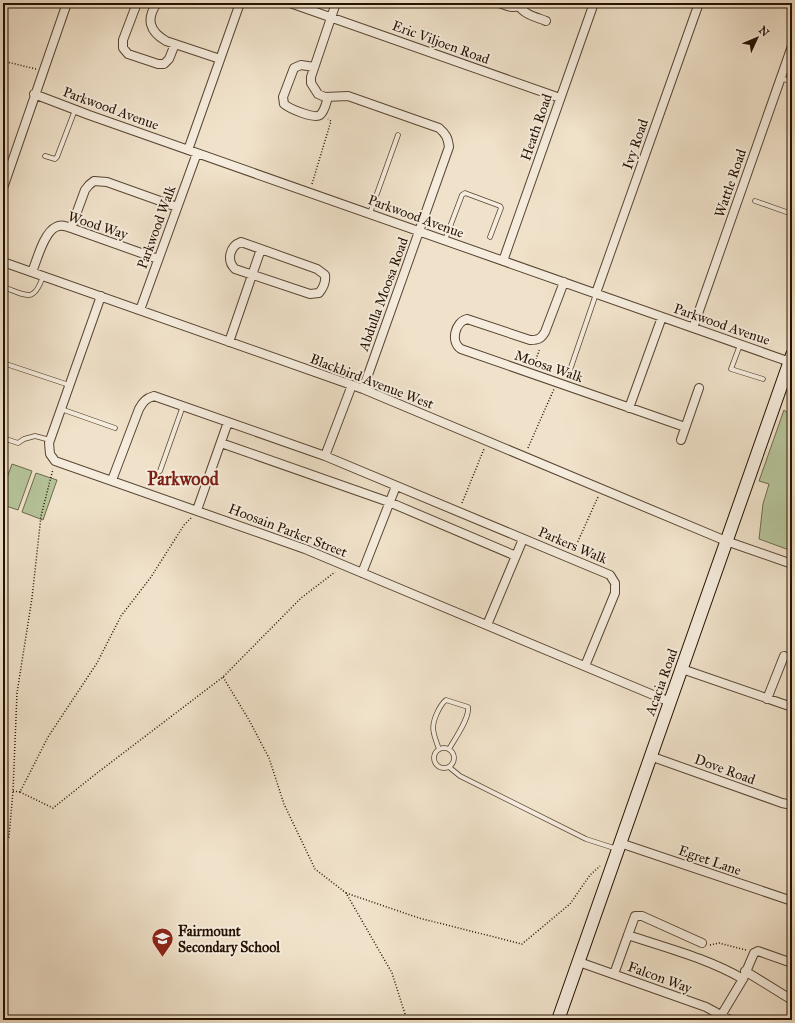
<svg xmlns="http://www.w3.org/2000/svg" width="795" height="1023" viewBox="0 0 795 1023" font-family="'IM FELL Great Primer',serif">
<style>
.green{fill:#b6c49a;stroke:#6e6a4d}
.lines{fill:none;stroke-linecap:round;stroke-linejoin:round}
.lane-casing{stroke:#584532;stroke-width:5.5}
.street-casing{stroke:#584532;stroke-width:10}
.secondary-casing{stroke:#251100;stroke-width:14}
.path{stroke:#251100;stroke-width:1.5;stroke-dasharray:1 2;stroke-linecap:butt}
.lane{stroke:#f5ecdd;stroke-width:4}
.street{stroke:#f5ecdd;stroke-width:8}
.secondary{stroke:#f5ecdd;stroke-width:12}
.labels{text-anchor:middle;stroke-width:4;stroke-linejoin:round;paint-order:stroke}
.street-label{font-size:14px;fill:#251100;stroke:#f5ecdd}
.poi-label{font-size:14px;font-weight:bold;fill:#251100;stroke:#f5ecdd;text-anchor:start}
.district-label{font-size:18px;font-weight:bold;fill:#7a1f14;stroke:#f5ecdd}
</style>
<rect width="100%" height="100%" fill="#f0e2ca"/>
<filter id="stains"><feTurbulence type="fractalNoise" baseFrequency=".005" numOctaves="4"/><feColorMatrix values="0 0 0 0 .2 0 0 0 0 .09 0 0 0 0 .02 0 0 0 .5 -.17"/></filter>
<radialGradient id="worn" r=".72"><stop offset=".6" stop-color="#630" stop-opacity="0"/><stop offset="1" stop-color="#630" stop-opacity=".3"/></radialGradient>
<path class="green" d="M784,410L792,417V551L759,539L763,504L769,484L759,481Z
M12,464L32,471L18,510L3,505V489Z
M36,473L57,480L43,520L22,512Z"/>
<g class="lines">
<defs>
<path id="lane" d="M781,78L792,82
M45,156L55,159L57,157L75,110
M755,201L792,214
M370,213L398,135
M445,240L462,195L465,193L500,206L501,208L490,237
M3,287C26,295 34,304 43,276
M740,345L731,369L763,379
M3,363L69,385
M570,370L596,294
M61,409L115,428
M3,438L18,443L24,439L35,436L50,440
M160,471L183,406
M434 758a10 10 0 1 1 20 0a10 10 0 1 1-20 0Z
M439,749C433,733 430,727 438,711C440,707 442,703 446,700L468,707C470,718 454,740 449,749
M449,767L460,776L586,839L617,849"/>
<path id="street" d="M137,3L123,40V48L128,54L158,64H164L169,59L175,44
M157,3C146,19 149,31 166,41L220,59
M290,3L560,98
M336,3L311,77V83L318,94L325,97L348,96L439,128C446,134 448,138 449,147L363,389
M499,3C507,6 515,10 522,4
M519,6C525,15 536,17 546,21
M314,67L301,65L294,68L283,97L284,104C290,109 314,119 320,115C325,111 326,103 328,97
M34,94L89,115L790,362
M188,150L240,3
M3,188L67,3
M71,228L85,190L89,185L94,181L107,182L177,207
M241,242L317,269L325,275C326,282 324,287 319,293L310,294L235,269C226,260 230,246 241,242Z
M503,261L594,3
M3,262L363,389L726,541L792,564
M32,272C37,260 44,232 56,227C61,224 66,226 71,228L158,259
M564,282L545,332C541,339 538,340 530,340L467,319C455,322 450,342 461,349L685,427
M596,293L699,3
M101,296L49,443L50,454L55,461L305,549L670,702
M140,310L197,153
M693,328L792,46
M229,342L261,249
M629,408L662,317
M681,440L699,388
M221,443L389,502L516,556
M325,456L352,385
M112,480L139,409C143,402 146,398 154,396L325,456L610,575L615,583V593L585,666
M197,510L228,422
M362,573L396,486
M487,625L523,539
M682,669L792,707
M767,699L784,656
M650,756L782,803L792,805
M620,843L792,901
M628,935L635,916H642L702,943
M579,962L706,1007L730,1020
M745,971L792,1000
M614,974L628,935C666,948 707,958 743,979
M722,1014L743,979L754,953L758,951L792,963"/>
<path id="secondary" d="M558,1020L792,355"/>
</defs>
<use href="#lane" class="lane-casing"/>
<use href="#street" class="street-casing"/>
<use href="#secondary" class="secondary-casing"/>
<path class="path" d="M3,61L36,69
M312,184L331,121L328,119
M534,365L540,348
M528,448L554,389
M462,503L484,449
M574,550L598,497
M223,677L249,720L269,758L284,804L315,869L346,893L392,973L406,1017L414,1020
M13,791L20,792L48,737L97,663L121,616L151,577L184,525L191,518
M20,792L53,808L97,773L223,677L301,598L335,572
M3,840L9,837L13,791L17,693L32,598L41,516L53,469
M346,893L419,918L522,944L570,904L590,875L600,866
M710,945L719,943L746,950
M787,1020L792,1017"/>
<use href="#lane" class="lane"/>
<use href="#street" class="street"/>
<use href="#secondary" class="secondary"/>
</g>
<defs>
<symbol id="school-pin" viewBox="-11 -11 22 30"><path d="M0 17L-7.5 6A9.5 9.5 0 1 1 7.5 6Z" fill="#8f2418" stroke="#f5ecdd"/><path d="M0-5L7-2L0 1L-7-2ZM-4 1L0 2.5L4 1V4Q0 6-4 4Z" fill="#fff"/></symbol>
</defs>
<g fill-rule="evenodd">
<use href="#school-pin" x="150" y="926" width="25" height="34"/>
</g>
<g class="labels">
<g class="street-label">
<text transform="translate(441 42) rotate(20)" y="5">Eric Viljoen Road</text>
<text transform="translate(111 108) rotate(20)" y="5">Parkwood Avenue</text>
<text transform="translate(536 127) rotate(-71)" y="5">Heath Road</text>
<text transform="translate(635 144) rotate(-71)" y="5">Ivy Road</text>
<text transform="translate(730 183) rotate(-71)" y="5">Wattle Road</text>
<text transform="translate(416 216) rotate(20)" y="5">Parkwood Avenue</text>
<text transform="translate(98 225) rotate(18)" y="5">Wood Way</text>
<text transform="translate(156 227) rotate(-70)" y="5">Parkwood Walk</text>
<text transform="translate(383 294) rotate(-70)" y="5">Abdulla Moosa Road</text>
<text transform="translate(722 324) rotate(19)" y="5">Parkwood Avenue</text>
<text transform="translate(549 366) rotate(19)" y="5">Moosa Walk</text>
<text transform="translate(372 381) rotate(21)" y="5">Blackbird Avenue West</text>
<text transform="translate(288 530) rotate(21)" y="5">Hoosain Parker Street</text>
<text transform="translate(573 545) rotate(23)" y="5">Parkers Walk</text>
<text transform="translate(661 682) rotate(-70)" y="5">Acacia Road</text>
<text transform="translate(725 769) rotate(20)" y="5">Dove Road</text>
<text transform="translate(710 860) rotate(19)" y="5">Egret Lane</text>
<text transform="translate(660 977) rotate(20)" y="5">Falcon Way</text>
</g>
<g class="poi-label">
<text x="178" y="936">Fairmount<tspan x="178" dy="16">Secondary School</tspan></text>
</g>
<g class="district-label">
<text x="183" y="485">Parkwood</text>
</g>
</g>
<rect width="795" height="1023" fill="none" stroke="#f0e2ca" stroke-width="16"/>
<rect x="4" y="4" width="787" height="1015" fill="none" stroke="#251100" stroke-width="2"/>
<rect x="8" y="8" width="779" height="1007" fill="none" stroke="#251100"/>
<g transform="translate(757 38) rotate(46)" stroke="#f5ecdd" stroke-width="3" paint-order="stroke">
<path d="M0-3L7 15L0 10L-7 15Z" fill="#251100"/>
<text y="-6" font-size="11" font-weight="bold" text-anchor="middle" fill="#251100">N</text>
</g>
<rect width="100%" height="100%" filter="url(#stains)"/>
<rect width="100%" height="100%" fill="url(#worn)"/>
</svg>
